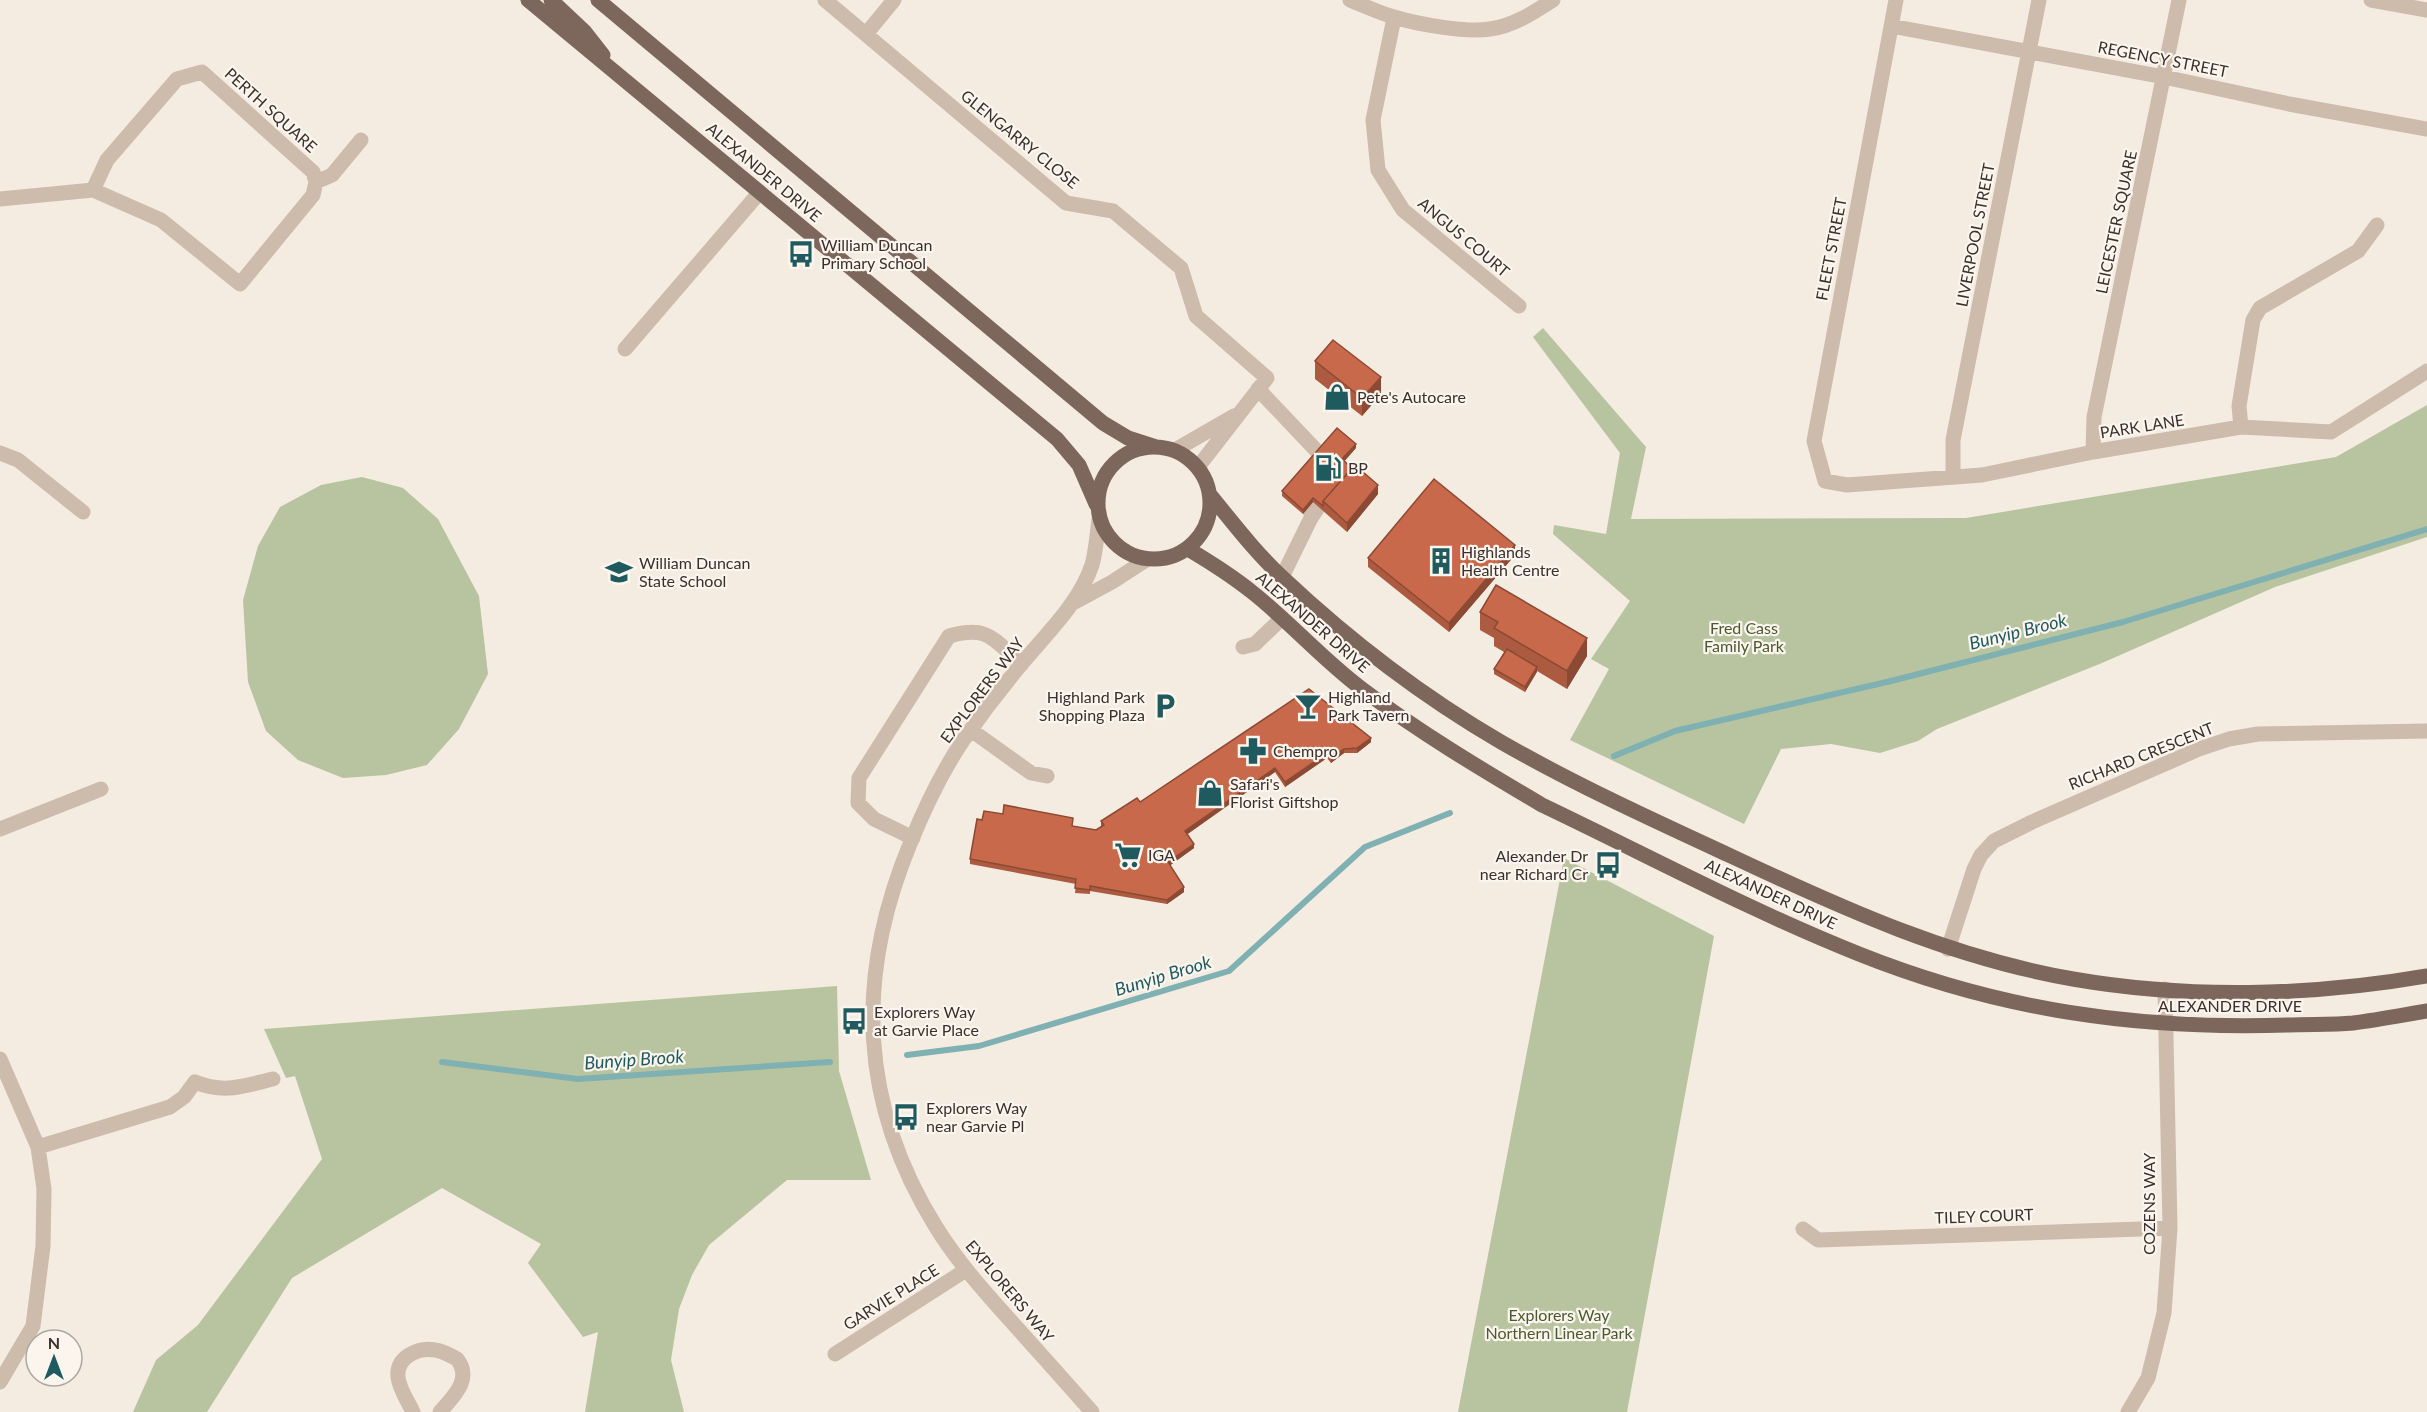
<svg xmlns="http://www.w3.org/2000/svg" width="2427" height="1412" viewBox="0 0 2427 1412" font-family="Lato,sans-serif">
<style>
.green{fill:#b8c4a0}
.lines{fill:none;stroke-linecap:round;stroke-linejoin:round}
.stream{stroke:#7fb0b2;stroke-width:6}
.minor{stroke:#cdbbac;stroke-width:15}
.major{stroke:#7d675c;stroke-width:15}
.wall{fill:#ac5a40}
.shaded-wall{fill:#8c4a34}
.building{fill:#c8694b;stroke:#8c4a34;stroke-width:1.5}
.labels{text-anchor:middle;stroke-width:4.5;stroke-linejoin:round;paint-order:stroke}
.street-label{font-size:16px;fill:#3b302b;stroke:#fbf5ee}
.poi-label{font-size:16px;fill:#3b302b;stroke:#fbf5ee;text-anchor:start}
.park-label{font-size:16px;fill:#4a5a2e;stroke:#fbf5ee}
.water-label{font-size:18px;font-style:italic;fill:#1f5a5e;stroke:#fbf5ee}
</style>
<rect width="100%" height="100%" fill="#f4ebe1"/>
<path class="green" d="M1543,328L1646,447L1631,519L1966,518L2336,457L2427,405V537L2275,587L2102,663L1937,729L1918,741L1880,753L1831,744L1781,749L1744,824L1570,740L1609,669L1591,659L1630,601L1553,534L1554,525L1606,534L1620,453L1533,337Z
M362,477L403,488L438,519L479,596L488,674L459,729L427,765L386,775L343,778L298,760L266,731L248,682L243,600L258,546L280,507L321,485Z
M1564,858L1714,936L1627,1412H1458Z
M837,986L839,1071L871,1180H787L709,1245L692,1275L679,1309L671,1360L684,1412H585L598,1332L583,1337L528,1263L541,1244L442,1188L292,1278L207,1412H133L156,1360L198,1325L322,1159L295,1076L286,1078L264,1029Z"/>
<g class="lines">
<path class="stream" d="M1614,756L1675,731L1891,681L2123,622L2427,529
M907,1055L979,1046L1229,971L1365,847L1450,813
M442,1062L578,1079L830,1062"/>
<path class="minor" d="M825,0L1066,203L1113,211L1181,268L1196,316L1267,378L1198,467
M1350,0C1365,6 1379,13 1394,17C1417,24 1466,33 1490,29C1513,26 1533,13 1553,0
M1896,0L1814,441L1825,481L1847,485L1982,475L2093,452L2241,427L2331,432L2427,371
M2371,0L2427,10
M1394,18L1373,120L1378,170L1403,210L1519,306
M1891,26L2164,77L2289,104L2427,129
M866,34L894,0
M316,182L332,175L361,140
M0,199L93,190L161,220L240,284L313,195L316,182L313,172L202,72L177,79L107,160L93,190
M625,349L760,192
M1258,389L1330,465
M2241,427L2239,406L2253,320L2260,308L2358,251L2377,225
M1175,450L1234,416
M2093,452L2094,417L2179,0
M0,453L18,460L83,512
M1953,477V440L2039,0
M1311,518L1329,491
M1282,577L1311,518V509
M1075,602L1112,582L1146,560
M1243,647L1255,644L1282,618
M971,730L1031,773L1047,776
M0,829L101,789
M913,838L874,819L858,803L859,778L949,636C989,625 992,639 1022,664
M1948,949L1974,869L1981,855L1994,841L2032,822L2199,749L2229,739L2258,734L2427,731
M0,1059L38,1147L44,1189L43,1246L33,1326L0,1382
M38,1147L170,1107L184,1097L195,1082C225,1094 243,1086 273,1079
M1803,1229L1818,1240L2170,1228
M835,1354L966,1270
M413,1412C408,1401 399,1389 398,1377C396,1357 418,1347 435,1350C443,1351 450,1355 457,1359C473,1379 453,1397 440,1412
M1092,1412C1065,1381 1037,1350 1010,1320C983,1290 957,1261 936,1227C859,1103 855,977 910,844C925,807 942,771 964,739C983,712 1003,686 1024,661C1049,631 1079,603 1092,565C1096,551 1097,534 1099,519
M2128,1412L2148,1378L2164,1313L2170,1228L2165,989"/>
<path class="major" d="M528,0L1057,439L1079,465L1096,504
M551,0L585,32L603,55
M598,0L1103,423L1128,438L1156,447
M1098 503a56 56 0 1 1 112 0a56 56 0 1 1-112 0Z
M1211,496C1234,524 1256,553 1283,578C1349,640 1422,696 1501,742C1576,785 1655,821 1733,857C1844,909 1952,958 2073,979C2188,999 2312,996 2427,976
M1188,549C1210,562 1232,576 1252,592C1290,622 1323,660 1362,689C1419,732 1481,769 1542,805C1647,855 1751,911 1859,954C1999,1010 2137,1030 2288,1025C2310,1024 2332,1025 2353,1023C2378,1020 2403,1015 2427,1011"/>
</g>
<path class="wall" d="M1315,361L1381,394L1362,416L1315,379Z
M1356,448L1344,461L1378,494L1347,532L1313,502L1303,514L1282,496V491Z
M1515,555L1449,632L1368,567V558Z
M1480,612L1587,656L1567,689L1537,671L1525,692L1494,674V669L1504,652L1494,646V638L1480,630Z
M1309,689L1371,742L1357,753H1344L1331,763L1327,758L1285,787L1275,772L1187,834L1194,848L1170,865L1184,892L1167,904L1090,891V894L1075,893L1076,884L970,864V859L1073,826L1096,830L1101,827V821L1140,802Z"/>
<path class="shaded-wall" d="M1381,377V394L1362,416V398Z
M1356,444V448L1342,464V459Z
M1378,485V494L1347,532V523Z
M1313,498V502L1303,514V510Z
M1515,545V555L1449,632V623Z
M1587,638V656L1567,689V671Z
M1537,667V672L1525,692V687Z
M1371,738V742L1357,753V748Z
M1344,749V753L1331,763V758Z
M1327,753V758L1285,787V782Z
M1275,768V772L1185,836V831Z
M1194,844V848L1168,867V862Z
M1184,887V892L1167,904V900Z"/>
<path class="building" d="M1333,340L1381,377L1362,398L1315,361Z
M1337,428L1356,444L1342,459L1352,468L1323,501V506L1313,498L1303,510L1282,491Z
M1355,465L1378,485L1347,523L1323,501Z
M1434,479L1515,545L1449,623L1368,558Z
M1496,585L1587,638L1567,671L1494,628L1498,622L1480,612Z
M1507,649L1537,667L1525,687L1494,669Z
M1309,689L1371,738L1357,748L1344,749L1331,758L1327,753L1285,782L1275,768L1185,831L1194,844L1168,862L1184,887L1167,900L1090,886V890L1075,888L1076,879L970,859L977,819L982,820L984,811L1003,814L1004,805L1073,818L1072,826L1096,830L1104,825L1101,821L1137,798L1140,802Z"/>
<defs>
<symbol id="bus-bare" viewBox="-9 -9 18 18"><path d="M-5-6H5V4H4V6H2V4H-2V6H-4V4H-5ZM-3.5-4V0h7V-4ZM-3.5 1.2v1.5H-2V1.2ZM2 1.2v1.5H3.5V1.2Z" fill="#1f5a5e" stroke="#fbf5ee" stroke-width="2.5" paint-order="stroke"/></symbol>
<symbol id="shop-bare" viewBox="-9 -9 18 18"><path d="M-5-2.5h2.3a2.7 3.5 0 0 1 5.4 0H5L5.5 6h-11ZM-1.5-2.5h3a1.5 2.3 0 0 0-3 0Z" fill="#1f5a5e" stroke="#fbf5ee" stroke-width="2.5" paint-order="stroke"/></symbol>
<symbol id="fuel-bare" viewBox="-9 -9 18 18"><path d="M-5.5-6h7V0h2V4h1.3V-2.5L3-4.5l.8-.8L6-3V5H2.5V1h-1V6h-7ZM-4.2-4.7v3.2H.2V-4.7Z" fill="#1f5a5e" stroke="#fbf5ee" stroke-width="2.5" paint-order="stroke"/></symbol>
<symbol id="building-bare" viewBox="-9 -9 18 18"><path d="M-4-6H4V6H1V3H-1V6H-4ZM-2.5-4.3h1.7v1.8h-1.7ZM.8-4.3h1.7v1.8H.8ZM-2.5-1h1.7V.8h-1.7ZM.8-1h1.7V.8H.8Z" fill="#1f5a5e" stroke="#fbf5ee" stroke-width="2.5" paint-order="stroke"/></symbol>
<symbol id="school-bare" viewBox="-9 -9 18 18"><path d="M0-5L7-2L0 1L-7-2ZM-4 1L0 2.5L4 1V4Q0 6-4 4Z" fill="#1f5a5e" stroke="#fbf5ee" stroke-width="2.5" paint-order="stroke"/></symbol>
<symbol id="parking-bare" viewBox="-9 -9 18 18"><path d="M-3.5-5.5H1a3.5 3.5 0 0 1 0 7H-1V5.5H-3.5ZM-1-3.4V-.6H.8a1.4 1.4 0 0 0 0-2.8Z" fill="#1f5a5e" stroke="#fbf5ee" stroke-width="2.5" paint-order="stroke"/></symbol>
<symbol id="bar-bare" viewBox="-9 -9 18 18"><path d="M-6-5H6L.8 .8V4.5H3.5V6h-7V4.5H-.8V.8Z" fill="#1f5a5e" stroke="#fbf5ee" stroke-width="2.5" paint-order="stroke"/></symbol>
<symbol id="pharmacy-bare" viewBox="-9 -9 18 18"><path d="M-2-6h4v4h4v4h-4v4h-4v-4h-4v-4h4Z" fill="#1f5a5e" stroke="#fbf5ee" stroke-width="2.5" paint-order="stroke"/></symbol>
<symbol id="supermarket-bare" viewBox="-9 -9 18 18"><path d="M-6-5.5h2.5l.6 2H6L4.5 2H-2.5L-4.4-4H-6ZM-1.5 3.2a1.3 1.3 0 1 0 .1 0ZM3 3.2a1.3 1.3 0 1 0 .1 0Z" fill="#1f5a5e" stroke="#fbf5ee" stroke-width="2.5" paint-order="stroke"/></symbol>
</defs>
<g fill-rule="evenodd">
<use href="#bus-bare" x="782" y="235" width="38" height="38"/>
<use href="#shop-bare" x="1318" y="378" width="38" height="38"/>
<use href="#fuel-bare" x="1309" y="449" width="38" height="38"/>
<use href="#building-bare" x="1422" y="542" width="38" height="38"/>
<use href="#school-bare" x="600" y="553" width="38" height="38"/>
<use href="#parking-bare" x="1146" y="687" width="38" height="38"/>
<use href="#bar-bare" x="1289" y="687" width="38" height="38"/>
<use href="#pharmacy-bare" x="1234" y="732" width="38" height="38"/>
<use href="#shop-bare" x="1191" y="774" width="38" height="38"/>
<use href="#supermarket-bare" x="1109" y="836" width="38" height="38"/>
<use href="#bus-bare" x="1589" y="846" width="38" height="38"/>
<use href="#bus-bare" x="835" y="1002" width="38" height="38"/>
<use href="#bus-bare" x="887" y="1098" width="38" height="38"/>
</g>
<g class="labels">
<g class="street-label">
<text transform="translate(2163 59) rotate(11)" y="6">REGENCY STREET</text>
<text transform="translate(271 110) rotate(42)" y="6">PERTH SQUARE</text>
<text transform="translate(1020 139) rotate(39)" y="6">GLENGARRY CLOSE</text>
<text transform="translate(764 172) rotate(40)" y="6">ALEXANDER DRIVE</text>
<text transform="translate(2116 222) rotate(-78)" y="6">LEICESTER SQUARE</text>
<text transform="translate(1975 235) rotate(-79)" y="6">LIVERPOOL STREET</text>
<text transform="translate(1464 237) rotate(40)" y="6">ANGUS COURT</text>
<text transform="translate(1831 249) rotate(-79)" y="6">FLEET STREET</text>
<text transform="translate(2142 426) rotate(-9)" y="6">PARK LANE</text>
<text transform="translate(1313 622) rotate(41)" y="6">ALEXANDER DRIVE</text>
<text transform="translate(982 690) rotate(-53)" y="6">EXPLORERS WAY</text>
<text transform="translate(2141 756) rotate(-22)" y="6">RICHARD CRESCENT</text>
<text transform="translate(1771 894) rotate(25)" y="6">ALEXANDER DRIVE</text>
<text x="2230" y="1012">ALEXANDER DRIVE</text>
<text transform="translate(2149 1204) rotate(-90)" y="6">COZENS WAY</text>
<text transform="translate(1984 1216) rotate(-2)" y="6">TILEY COURT</text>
<text transform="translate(1010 1291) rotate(50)" y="6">EXPLORERS WAY</text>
<text transform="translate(891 1297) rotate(-32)" y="6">GARVIE PLACE</text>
</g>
<g class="poi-label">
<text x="821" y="251">William Duncan<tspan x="821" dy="18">Primary School</tspan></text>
<text x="1357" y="403">Pete's Autocare</text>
<text x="1348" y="474">BP</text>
<text x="1461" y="558">Highlands<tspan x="1461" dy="18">Health Centre</tspan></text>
<text x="639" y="569">William Duncan<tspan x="639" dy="18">State School</tspan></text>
<text x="1145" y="703" text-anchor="end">Highland Park<tspan x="1145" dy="18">Shopping Plaza</tspan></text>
<text x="1328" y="703">Highland<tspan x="1328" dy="18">Park Tavern</tspan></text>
<text x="1273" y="757">Chempro</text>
<text x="1230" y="790">Safari's<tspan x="1230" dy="18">Florist Giftshop</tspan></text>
<text x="1148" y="861">IGA</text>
<text x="1588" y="862" text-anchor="end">Alexander Dr<tspan x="1588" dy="18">near Richard Cr</tspan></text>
<text x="874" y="1018">Explorers Way<tspan x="874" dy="18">at Garvie Place</tspan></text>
<text x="926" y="1114">Explorers Way<tspan x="926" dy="18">near Garvie Pl</tspan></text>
</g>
<g class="park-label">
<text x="1744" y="634">Fred Cass<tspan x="1744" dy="18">Family Park</tspan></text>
<text x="1559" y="1321">Explorers Way<tspan x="1559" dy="18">Northern Linear Park</tspan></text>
</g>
<g class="water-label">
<text transform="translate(2018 632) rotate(-14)" y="6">Bunyip Brook</text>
<text transform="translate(1163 976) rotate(-17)" y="6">Bunyip Brook</text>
<text transform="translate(634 1060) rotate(-4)" y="6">Bunyip Brook</text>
</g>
</g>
<g transform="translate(54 1358)"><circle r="28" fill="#fbf5ee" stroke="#aea6a0" stroke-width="1.5"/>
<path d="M0-4.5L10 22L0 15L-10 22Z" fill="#1f5a5e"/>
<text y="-9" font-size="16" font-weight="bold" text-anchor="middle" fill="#3b302b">N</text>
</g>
</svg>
